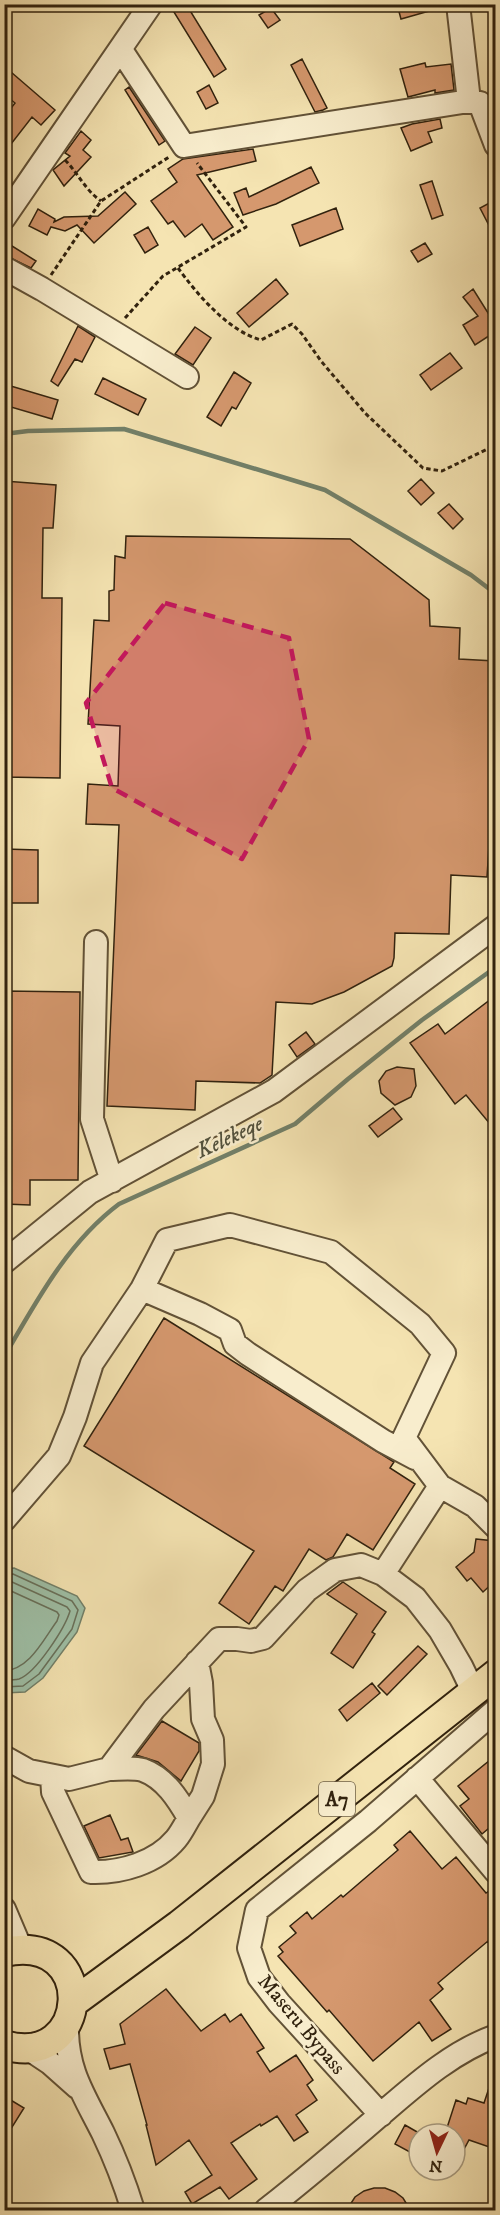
<svg xmlns="http://www.w3.org/2000/svg" width="500" height="2215" viewBox="0 0 500 2215" font-family="'IM FELL DW Pica',serif">
<style>
.water{fill:#9ebfa6;stroke:#728069;stroke-width:1.5}
.lines{fill:none;stroke-linecap:round;stroke-linejoin:round}
.shore{stroke:#68705a;stroke-width:1.5}
.stream{stroke:#728069;stroke-width:4.5}
.building{fill:#d5986e;stroke:#31220e;stroke-width:1.5}
.minor-casing{stroke:#625237;stroke-width:26}
.major-casing{stroke:#31220e;stroke-width:32}
.path{stroke:#31220e;stroke-width:3;stroke-dasharray:4.5 3;stroke-linecap:butt}
.minor{stroke:#f8edcd;stroke-width:22}
.major{stroke:#f5e4b2;stroke-width:28}
.marked{fill:#c2185b;fill-opacity:0.2;stroke:#c2185b;stroke-width:4.5;stroke-dasharray:12 8;stroke-linejoin:round}
.labels{text-anchor:middle;stroke-width:5;stroke-linejoin:round;paint-order:stroke}
.shield{fill:#f8edcd;stroke:#6d5f47;stroke-width:1.5}
.shield-label{font-size:20px;font-weight:bold;fill:#31220e}
.street-label{font-size:21px;fill:#31220e;stroke:#f8edcd}
.water-label{font-size:22px;font-style:italic;fill:#52513c;stroke:#f8edcd}
</style>
<rect width="100%" height="100%" fill="#f5e4b2"/>
<filter id="stains"><feTurbulence type="fractalNoise" baseFrequency=".00333" numOctaves="4"/><feColorMatrix values="0 0 0 0 .2 0 0 0 0 .09 0 0 0 0 .02 0 0 0 .5 -.17"/></filter>
<radialGradient id="worn" r=".72"><stop offset=".6" stop-color="#630" stop-opacity="0"/><stop offset="1" stop-color="#630" stop-opacity=".3"/></radialGradient>
<path class="water" d="M14,1568L77,1596L85,1608L77,1632L43,1678L25,1692L5,1693V1569Z"/>
<g class="lines">
<path class="shore" d="M4,1575L13,1574L72,1601L78,1610L72,1629L39,1674L23,1686L4,1687
M4,1582H12L67,1607L70,1611C65,1628 36,1673 19,1679C15,1680 9,1680 4,1680
M4,1591H11L57,1612L59,1615L57,1621C43,1640 30,1669 4,1671"/>
<path class="stream" d="M4,434L28,431L124,429L325,490L471,575L496,594
M4,1357C36,1302 67,1243 119,1204L295,1124L348,1079L422,1020L496,967"/>
</g>
<path class="building" d="M169,4H186L226,69L214,77Z
M409,4H439L440,8L401,19L398,8Z
M271,8L280,20L268,28L259,15Z
M302,59L327,108L323,110L315,112L291,65Z
M425,63L426,67L451,64L454,90L435,93V90L408,97L400,69Z
M4,66L55,110L41,125L32,117L4,153V117L15,103L4,94Z
M209,85L218,103L206,109L197,92Z
M129,87L165,141L159,145L125,90Z
M440,119L442,128L428,132L432,142L411,151L401,128L412,124Z
M81,131L91,140L83,150L91,157L64,186L53,170L70,156L65,153Z
M253,149L256,161L197,175L233,227L213,240L202,224L185,237L173,221L168,224L151,201L177,182L168,169L183,159Z
M311,167L319,183L276,204L243,215L234,193L246,188L249,197Z
M432,181L443,215L432,219L420,185Z
M125,192L136,204L94,243L77,225L65,231L51,227L47,235L29,226L38,209L55,219L54,222L64,217L98,216Z
M495,200V237L480,208Z
M336,208L343,229L300,246L292,225Z
M148,227L158,245L145,253L134,235Z
M4,241L36,261L31,268L4,255Z
M425,243L432,254L418,262L411,251Z
M276,279L288,294L249,327L237,313Z
M473,289L495,324V332L475,345L463,325L478,316L463,297Z
M78,326L95,337L82,362L75,359L58,386L51,381Z
M195,327L211,338L193,365L175,354Z
M450,353L462,368L431,390L420,375Z
M234,372L251,383L236,409L232,407L221,426L207,417Z
M103,378L146,399L138,415L95,394Z
M4,384L58,400L52,419L4,405Z
M421,479L434,493L421,505L408,491Z
M4,481L56,485L53,528H43L42,598H62L60,778L4,777Z
M449,504L463,519L453,529L438,513Z
M126,536L350,539L429,600L430,626L460,628L459,659L495,661V801L492,800L487,877L451,875L449,934L395,933L394,958L392,966L344,992L312,1004L276,1002L272,1075L260,1083L196,1081L195,1110L107,1106L119,825L86,824L88,784L118,786L120,726L88,724L94,620L109,621V591L114,590L115,556L125,558Z
M4,849L38,850V903H4Z
M4,991L80,992L78,1180H30V1205L4,1204Z
M495,996V1130L466,1095L455,1104L410,1043L438,1024L445,1034Z
M306,1032L315,1044L297,1057L289,1045Z
M397,1067L414,1069L416,1086L411,1097L395,1105L381,1093L379,1081L386,1071Z
M393,1108L402,1119L378,1137L369,1126Z
M164,1318L394,1462L390,1468L415,1484L373,1550L347,1534L333,1557L326,1560L309,1549L283,1591L275,1586L249,1624L219,1603L254,1551L84,1446Z
M476,1539L495,1541V1581L483,1592L471,1578L467,1581L456,1567L474,1552Z
M343,1582L386,1612L372,1632L375,1634L353,1668L331,1653L357,1614L327,1594Z
M418,1646L427,1654L387,1695L378,1686Z
M372,1683L380,1693L347,1721L339,1710Z
M162,1721L199,1743V1751L181,1781L158,1762L136,1755Z
M495,1756V1823L482,1834L460,1806L469,1799L458,1786Z
M110,1815L121,1840L128,1838L133,1852L99,1858L84,1826Z
M410,1831L442,1869L456,1857L486,1893L489,1891L495,1900V1951L488,1941L438,1983L443,1989L430,2000L451,2029L432,2041L419,2022L373,2061L329,2010L327,2012L278,1956L283,1952L279,1947L296,1933L290,1926L307,1912L312,1919L341,1895L343,1897L398,1850L394,1845Z
M166,1989L201,2031L225,2014L230,2022L241,2014L264,2048L257,2052L270,2072L296,2055L313,2080L307,2085L317,2100L296,2115L308,2132L294,2141L277,2116L261,2126L260,2124L231,2143L257,2179L229,2199L220,2187L192,2204L185,2192L212,2175L189,2140L156,2165L146,2125H147L130,2064L110,2069L104,2049L125,2044L120,2024Z
M493,2076L495,2077V2149L469,2140L455,2166V2134H445L456,2100L466,2104L468,2098L484,2103Z
M4,2096L24,2108L4,2140Z
M405,2125L419,2133V2157L395,2144Z
M374,2188H385L395,2192L403,2198L411,2211H346L355,2197L364,2191Z"/>
<g class="lines">
<defs>
<path id="minor" d="M458,4L469,101
M121,50L184,146L469,101L480,103L496,145
M4,218L151,4
M4,268L42,289L187,377
M96,942L92,1119L112,1181
M4,1262L90,1192L274,1091L496,926
M142,1289L200,1314L230,1330L235,1344L248,1354L383,1441L415,1458
M4,1520L59,1456L75,1417L92,1363L142,1289L167,1240L230,1225L331,1252L420,1324L444,1353L404,1438L440,1486L475,1506L496,1527
M383,1574L440,1486
M4,1757L29,1771L69,1779L109,1769L154,1709L219,1639H237L251,1641L263,1638L307,1590L335,1570L361,1565L383,1574L415,1598L440,1630L461,1666L474,1693
M52,1776L53,1792L91,1872C121,1873 156,1863 176,1839C181,1833 185,1825 189,1818C178,1799 165,1778 143,1770C133,1767 119,1769 109,1769
M417,1778L496,1872
M189,1818L203,1796L213,1764L212,1740L203,1719L201,1683L197,1662
M4,1909L21,1949
M67,2025C66,2070 84,2095 103,2133C115,2158 125,2184 133,2210
M29,2049L50,2063L77,2087
M381,2115L279,2003L259,1977L249,1948L257,1910L368,1821L496,1710
M266,2210C304,2180 342,2148 379,2116C414,2086 451,2052 496,2036"/>
<path id="major" d="M4,1952C100,1931 91,2071 4,2045
M74,2002L179,1925L496,1674"/>
</defs>
<use href="#minor" class="minor-casing"/>
<use href="#major" class="major-casing"/>
<path class="path" d="M65,160C78,173 85,190 101,201
M178,268C197,294 228,331 261,340L292,324L302,334L321,361L365,413L423,468L442,471L496,445
M51,275L101,201L169,157
M125,318L163,276L246,227L197,163
M4,1880H5"/>
<use href="#minor" class="minor"/>
<use href="#major" class="major"/>
</g>
<path class="marked" d="M165,603L289,638L309,739L242,859L112,788L86,703Z"/>
<g class="labels">
<rect class="shield" x="319" y="1782" width="36" height="34" rx="4.5"/>
<g class="shield-label">
<text x="337" y="1806">A7</text>
</g>
<g class="street-label">
<text transform="translate(302 2024) rotate(50)" y="7">Maseru Bypass</text>
</g>
<g class="water-label">
<text transform="translate(229 1136) rotate(-25)" y="8">Kelekeqe</text>
</g>
</g>
<rect width="500" height="2215" fill="none" stroke="#f5e4b2" stroke-width="24"/>
<rect x="6" y="6" width="488" height="2203" fill="none" stroke="#31220e" stroke-width="3"/>
<rect x="12" y="12" width="476" height="2191" fill="none" stroke="#31220e" stroke-width="1.5"/>
<g transform="translate(437 2152) rotate(185)"><circle r="28" fill="#f8edcd" stroke="#a89c81" stroke-width="1.5"/>
<path d="M0-4.5L10 22L0 15L-10 22Z" fill="#8f2418"/>
<text y="-9" font-size="16" font-weight="bold" text-anchor="middle" fill="#31220e">N</text>
</g>
<rect width="100%" height="100%" filter="url(#stains)"/>
<rect width="100%" height="100%" fill="url(#worn)"/>
</svg>
